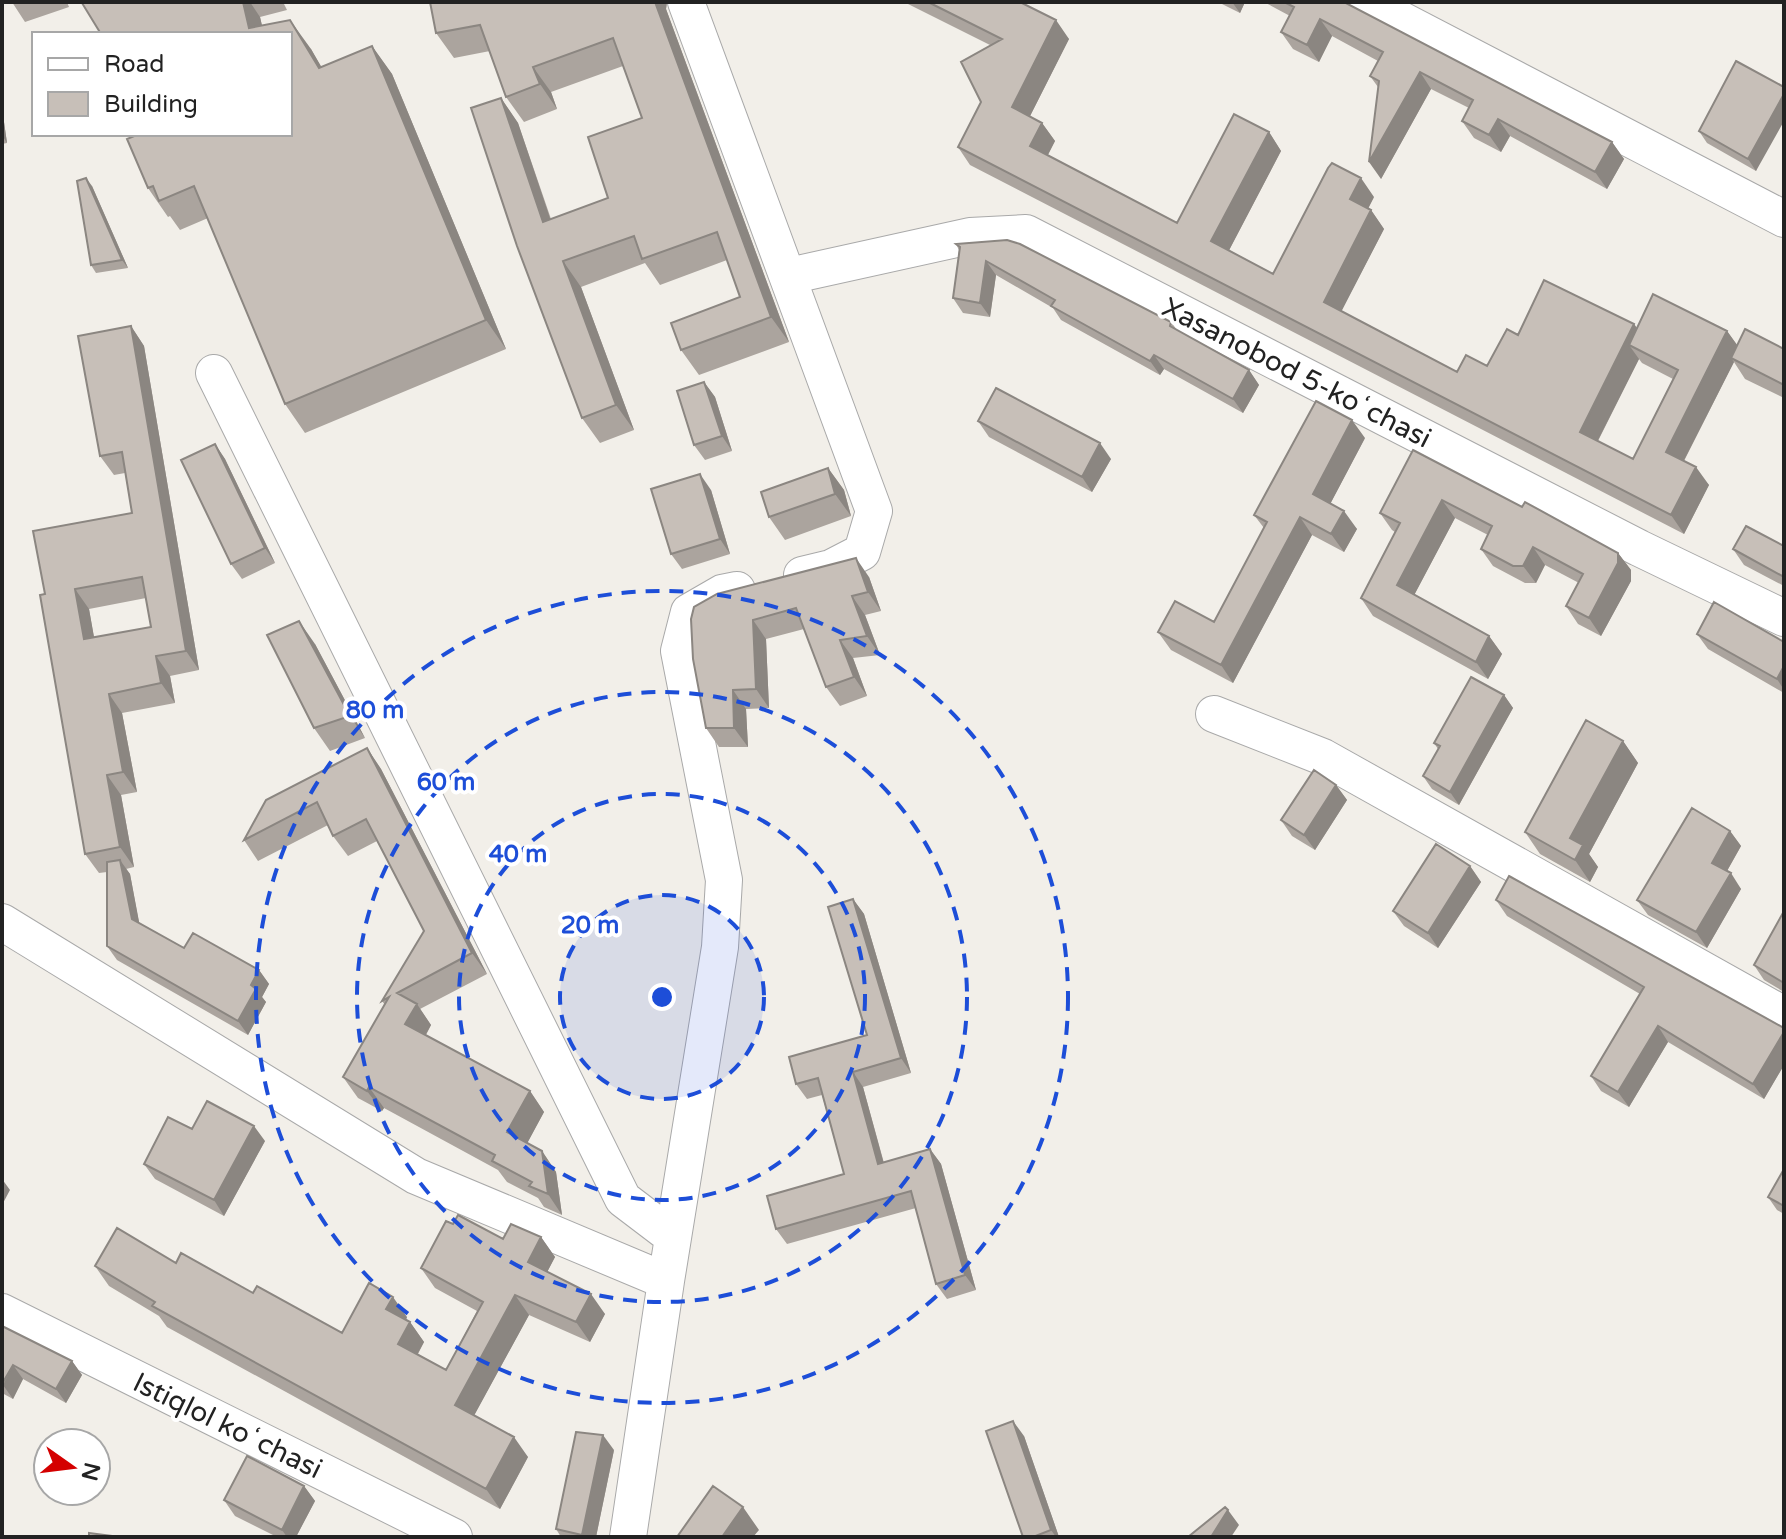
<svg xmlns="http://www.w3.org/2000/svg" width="1786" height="1539" viewBox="0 0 1786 1539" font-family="'Varela Round',sans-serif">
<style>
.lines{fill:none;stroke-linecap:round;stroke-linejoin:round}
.minor-casing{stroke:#a9a9a9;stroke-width:38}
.minor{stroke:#fff;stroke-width:36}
.wall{fill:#aba49e;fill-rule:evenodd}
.shaded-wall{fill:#8b8681}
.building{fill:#c7bfb8;stroke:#8b8681;stroke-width:2;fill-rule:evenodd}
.ring{fill:none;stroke:#1d4ed8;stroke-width:4;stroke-dasharray:14 10}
.labels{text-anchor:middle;stroke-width:8;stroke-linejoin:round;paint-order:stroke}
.street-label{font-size:28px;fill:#222;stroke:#fff}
.centre{fill:#1d4ed8;stroke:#fff;stroke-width:4}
.ring-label{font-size:24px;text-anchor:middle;font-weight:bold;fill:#1d4ed8;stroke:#fff;stroke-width:8;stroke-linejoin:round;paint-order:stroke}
</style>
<rect width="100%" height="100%" fill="#f2efe9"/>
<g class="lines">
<defs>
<path id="minor" d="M686,2L874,511L862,552L831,568L802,575
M1367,2L1784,219
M789,276L970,236L1026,233L1639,548L1784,618
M214,373L623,1199L673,1237
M1214,714L1323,757L1784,1015
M2,922L416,1176L666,1281L628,1537
M666,1281L720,947L724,880L679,651L689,612L722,593L737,590
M2,1312L454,1537"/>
</defs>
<use href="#minor" class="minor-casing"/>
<use href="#minor" class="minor"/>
</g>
<path class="wall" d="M12,2H67L69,7L25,22Z
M84,2H283L287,10L260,17L262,26L311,49L321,67L372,46L392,74L506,349L305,433L285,404L208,218L180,230L170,216L168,217L148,188L290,134Z
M430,2H667L666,9L789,342L699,375L681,350L740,297L727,260L660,285L645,263L581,287L634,430L600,443L582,418L501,98L518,123L551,219L608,198L642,118L623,66L551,92L557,109L524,122L506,97L490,51L454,58L436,33Z
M904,2H1020L1069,39L1030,116L1042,123L1055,141L1048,155L1177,223L1269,132L1281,151L1229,250L1273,274L1374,197L1368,209L1371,210L1384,229L1341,311L1457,372L1487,366L1518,335L1634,324L1637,328L1727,331L1737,345L1784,349V398L1745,379L1734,362L1684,461L1709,485L1684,534L970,165L958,147L981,102L990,45ZM1639,359L1642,363L1673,379L1633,459L1598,441Z
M1218,2H1245L1240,13Z
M1264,2H1345L1346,4L1612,142L1624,159L1607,189L1510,136L1501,152L1474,138L1462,121L1469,108L1431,89L1381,179L1378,87L1370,76L1378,61L1332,36L1319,62L1293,49L1281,32L1290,16Z
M1784,87L1756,171L1707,143L1699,131Z
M2,108L7,143L2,144Z
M92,186L128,268L96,273L91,265Z
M956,244L1171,322L1177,330L1249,370L1259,385L1243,413L1164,369L1160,375L1061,320L1053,308L996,275L990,317L963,313L953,298L959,250Z
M131,326L144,346L199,670L170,676L175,703L122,713L137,792L121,795L134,867L126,869L130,874L139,923L184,948L259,970L269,984L262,997L266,1002L248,1035L117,960L107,946V872L99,873L85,854L45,594L132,513L125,473L114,475L100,456ZM146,598L151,627L94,638L89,609Z
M704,382L715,397L732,451L705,460L694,445Z
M978,421L1111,459L1092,492L989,437Z
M1365,438L1330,504L1357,529L1344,552L1312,535L1233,683L1171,650L1158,632L1214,622L1264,528L1254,515Z
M215,444L225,459L275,563L242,579L231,564Z
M1413,450L1522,507L1618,553L1631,570V581L1601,636L1578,624L1566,606L1579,583L1545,565L1536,583H1525L1493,566L1481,549L1488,535L1455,518L1414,595L1489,636L1502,654L1488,679L1373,616L1361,598L1395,532L1392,530L1380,513Z
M828,468L844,490L851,516L785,540L769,517Z
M711,490L730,554L682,569L671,554Z
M1784,546V586L1744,565L1733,549Z
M869,577L881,611L865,615L880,655L853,658L867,696L840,706L826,687L804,629L766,639L769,708L746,709L748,747H719L706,728L691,619Z
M1697,634L1784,642V693L1708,649Z
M315,644L365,738L330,751L314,728Z
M1504,695L1513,708L1459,805L1432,789L1423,776L1438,749L1434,743Z
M1623,741L1638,763L1589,854L1598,867L1590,882L1540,854L1525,832Z
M367,748L381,769L487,974L420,1009L431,1025L426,1035L530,1091L544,1112L527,1143L542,1151L556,1172L562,1215L544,1207L538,1198L507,1182L498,1170L384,1108L382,1111L358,1098L343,1077L385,1005L382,1001L424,931L377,841L348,856L333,836L328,825L258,861L244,840Z
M1336,785L1347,800L1315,850L1292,836L1281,820Z
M1730,831L1741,846L1727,871L1741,889L1707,948L1648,915L1637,900Z
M1470,866L1481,882L1438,948L1404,926L1393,911Z
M853,899L864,914L911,1073L863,1087L884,1163L930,1149L941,1164L976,1290L947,1299L936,1284L916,1208L787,1244L776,1229L844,1174L822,1095L807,1099L796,1084L867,1035Z
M1496,900L1784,1028V1065L1764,1099L1668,1042L1629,1107L1601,1091L1591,1076L1640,994L1507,916Z
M1784,911V992L1764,980L1754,965Z
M265,1141L224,1216L155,1179L144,1164Z
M1784,1169V1214L1777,1210L1768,1197Z
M453,1224L503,1239L541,1237L555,1257L547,1272L605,1314L590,1342L529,1315L474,1415L528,1457L500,1509L167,1327L159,1316L109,1286L95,1266L176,1263L253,1293L342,1333L407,1317L406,1320L410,1322L424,1342L418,1354L446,1370L477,1311L435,1288L421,1268Z
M2,1326L72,1361L82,1375L66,1403L23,1379L13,1399L2,1393Z
M1024,1436L1059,1537H1023Z
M614,1450L596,1537H561L556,1529Z
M304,1486L315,1501L296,1537H277L235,1516L224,1500Z"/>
<path class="shaded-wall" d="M243,2H250L260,17L264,34L249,28Z
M655,2H667L666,9L789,342L771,317Z
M1232,2H1245L1240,13Z
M1320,19L1332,36L1319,62L1307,45Z
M290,20L311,49L339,97L319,68Z
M1056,20L1069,39L1025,126L1012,107Z
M372,46L392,74L506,349L486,320Z
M533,67L551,92L557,109L540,84Z
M1420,72L1431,89L1381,179L1369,162Z
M1784,94V121L1756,171L1748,159Z
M501,98L518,123L560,248L543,222Z
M2,108L7,143L2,135Z
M1498,119L1510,136L1501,152L1489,135Z
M1042,123L1055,141L1043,164L1030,146Z
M1269,132L1281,151L1224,260L1211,241Z
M1612,142L1624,159L1607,189L1595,172Z
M86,178L92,186L128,268L122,260Z
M1361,178L1374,197L1363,218L1350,199Z
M1371,210L1384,229L1337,320L1324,302Z
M563,261L581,287L634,430L616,405Z
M986,261L996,275L990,317L980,303Z
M1634,324L1647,343L1629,345L1639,359L1593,450L1580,432Z
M131,326L144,346L199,670L186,651Z
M1727,331L1740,349L1731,358L1734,362L1679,470L1666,452Z
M1154,355L1164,369L1160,375L1150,361Z
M1249,370L1259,385L1243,413L1233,399Z
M704,382L715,397L732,451L722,436Z
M1352,420L1365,438L1326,512L1313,494Z
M1100,443L1111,459L1092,492L1082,477Z
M215,444L225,459L275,563L265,548Z
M1696,467L1709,485L1684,534L1671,515Z
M828,468L844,490L851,516L835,494Z
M700,474L711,490L730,554L720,539Z
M1442,500L1455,518L1410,603L1397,585Z
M1344,511L1357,529L1344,552L1331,534Z
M1300,517L1312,535L1233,683L1221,665Z
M1533,547L1545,565L1536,583L1523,566Z
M1618,553L1631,570V581L1601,636L1589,618Z
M856,558L869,577L881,611L868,592Z
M75,589L89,609L98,659L84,639Z
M852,596L865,615L880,655L867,636Z
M753,620L766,639L769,708L756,689Z
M299,621L315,644L365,738L350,716Z
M1489,636L1502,654L1488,679L1476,662Z
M840,640L853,658L867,696L854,677Z
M156,656L170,676L175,703L161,683Z
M1784,666V690L1777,679Z
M733,690L746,709L748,747L734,728Z
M109,694L122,713L137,792L123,772Z
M1504,695L1513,708L1459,805L1450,792Z
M1623,741L1638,763L1589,854L1598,867L1590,882L1575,860L1570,838Z
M367,748L381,769L487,974L472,953Z
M107,775L121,795L134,867L120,847Z
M1336,785L1347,800L1315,850L1304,835Z
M1730,831L1741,846L1723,878L1712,863Z
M120,860L130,874L141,932L132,919Z
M1470,866L1481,882L1438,948L1428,933Z
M1731,873L1741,889L1707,948L1696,932Z
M853,899L864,914L911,1073L901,1058Z
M259,970L269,984L262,997L266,1002L248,1035L238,1021L251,985Z
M417,1004L431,1025L420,1045L405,1024Z
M1658,1026L1668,1042L1629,1107L1618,1092Z
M1784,1032V1065L1764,1099L1753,1084Z
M853,1072L863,1087L888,1179L878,1164Z
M369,1087L384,1108L382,1111L367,1091Z
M530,1091L544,1112L522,1153L507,1132Z
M254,1126L265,1141L224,1216L214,1200Z
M930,1149L941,1164L976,1290L965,1275Z
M542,1151L556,1172L562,1215L548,1194Z
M2,1179L10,1190L2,1205Z
M541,1237L555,1257L542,1282L528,1262Z
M591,1294L605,1314L590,1342L576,1322Z
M515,1295L529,1315L469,1425L455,1405Z
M393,1297L407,1317L401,1330L386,1309Z
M410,1322L424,1342L412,1364L398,1344Z
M72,1361L82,1375L66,1403L56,1389Z
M13,1365L23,1379L13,1399L3,1385Z
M1013,1421L1024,1436L1059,1537H1056L1051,1530Z
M603,1435L614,1450L596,1537H584L582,1535Z
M514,1437L528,1457L500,1509L486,1489Z
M304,1486L315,1501L296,1537H287L282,1530Z
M743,1507L759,1530L753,1537H722Z
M1228,1510L1239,1525L1231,1537H1211Z"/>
<path class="building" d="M84,2H243L249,28L290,20L319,68L372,46L486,320L285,404L194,186L159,201L153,186L148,188L127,139L139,134H290V34H101L82,3Z
M430,2H655L771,317L681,350L671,323L740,297L717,232L642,259L634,236L563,261L616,405L582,418L517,246L471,108L501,98L543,222L608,198L588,137L642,118L613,38L533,67L540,84L506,97L480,25L436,33Z
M928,2H1020L1056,20L1012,107L1042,123L1030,146L1177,223L1234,114L1269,132L1211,241L1273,274L1328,168L1332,163L1361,178L1350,199L1371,210L1324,302L1457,372L1466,355L1487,366L1507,329L1518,335L1544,280L1634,324L1580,432L1633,459L1678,370L1629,345L1653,294L1727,331L1666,452L1696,467L1671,515L958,147L981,102L961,62L1002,39Z
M1284,2H1344L1612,142L1595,172L1498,119L1489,135L1462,121L1473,100L1420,72L1369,162L1379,81L1370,76L1383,52L1320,19L1307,45L1281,32L1294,7Z
M1736,61L1784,87V94L1748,159L1699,131Z
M86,178L122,260L91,265L77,181Z
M1007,240L1020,244L1171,322L1170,326L1249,370L1233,399L1154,355L1150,361L1051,306L1055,300L986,261L980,303L953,298L960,247L956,244Z
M131,326L186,651L156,656L161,683L109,694L123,772L107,775L120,847L85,854L40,595L45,594L33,531L132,513L122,452L100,456L78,336ZM142,577L151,627L84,639L75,589Z
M1745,329L1784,349V385L1731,358Z
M704,382L722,436L694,445L677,391Z
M996,388L1100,443L1082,477L978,421Z
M1316,401L1352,420L1313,494L1344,511L1331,534L1300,517L1221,665L1158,632L1175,601L1214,622L1267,522L1254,515Z
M215,444L265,548L231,564L181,460Z
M1413,450L1522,507L1525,502L1618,553V563L1589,618L1566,606L1583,574L1533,547L1523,566H1513L1481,549L1492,526L1442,500L1397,585L1489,636L1476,662L1361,598L1400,523L1380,513Z
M828,468L835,494L769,517L761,492Z
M700,474L720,539L671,554L651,489Z
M1746,526L1784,546V577L1733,549Z
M856,558L868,592L852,596L867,636L840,640L854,677L826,687L796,608L753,620L756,689L733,690L734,728H706L693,659L691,619L694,607L717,594Z
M1714,602L1784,642V666L1777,679L1697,634Z
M299,621L350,716L314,728L267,635Z
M1471,677L1504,695L1450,792L1423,776L1440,746L1434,743Z
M1586,720L1623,741L1570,838L1583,845L1575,860L1525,832Z
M367,748L472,953L397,993L417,1004L405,1024L530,1091L507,1132L542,1151L548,1194L529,1186L532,1182L492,1161L495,1155L369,1087L367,1091L343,1077L389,997L382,1001L424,931L366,819L333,836L317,802L244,840L266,800Z
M1314,770L1336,785L1304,835L1281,820Z
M1692,808L1730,831L1712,863L1731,873L1696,932L1637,900Z
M1436,844L1470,866L1428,933L1393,911Z
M120,860L132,919L184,948L193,933L259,970L251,985L256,989L238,1021L107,946V862Z
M1509,876L1784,1028V1032L1753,1084L1658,1026L1618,1092L1591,1076L1644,987L1496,900Z
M853,899L901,1058L853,1072L878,1164L930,1149L965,1275L936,1284L911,1191L776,1229L767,1196L844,1174L818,1078L796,1084L789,1057L867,1035L828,907Z
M1784,911V983L1754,965Z
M207,1101L254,1126L214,1200L144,1164L168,1117L192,1129Z
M1784,1169V1206L1768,1197Z
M458,1215L503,1239L511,1224L541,1237L528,1262L591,1294L576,1322L515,1295L455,1405L514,1437L486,1489L152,1306L155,1302L95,1266L117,1228L176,1263L181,1253L253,1293L257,1286L342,1333L369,1283L393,1297L386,1309L410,1322L398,1344L446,1370L483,1302L421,1268L446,1221L453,1224Z
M2,1326L72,1361L56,1389L13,1365L2,1384Z
M1013,1421L1051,1530L1033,1537H1023L986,1431Z
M576,1432L603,1435L582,1535L556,1529Z
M247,1456L304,1486L282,1530L224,1500Z
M713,1486L743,1507L722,1537H677Z
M1225,1507L1228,1510L1211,1537H1188Z
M89,1533L120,1537H89Z"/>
<circle cx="662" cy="997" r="102" fill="#1d4ed8" fill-opacity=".12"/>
<g class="ring">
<circle cx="662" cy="997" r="102"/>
<circle cx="662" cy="997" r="203"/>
<circle cx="662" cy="997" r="305"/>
<circle cx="662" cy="997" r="406"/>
</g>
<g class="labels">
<g class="street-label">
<text transform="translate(1297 372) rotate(27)" y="10">Xasanobod 5-koʻchasi</text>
<text transform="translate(228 1425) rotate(26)" y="10">Istiqlol koʻchasi</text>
</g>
</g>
<circle cx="662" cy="997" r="12" class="centre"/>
<g class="ring-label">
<text x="375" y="718">80 m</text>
<text x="446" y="790">60 m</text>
<text x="518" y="862">40 m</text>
<text x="590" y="933">20 m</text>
</g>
<rect width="1786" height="1539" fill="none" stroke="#222222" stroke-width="8"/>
<rect x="32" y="32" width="260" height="104" fill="#ffffff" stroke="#a7a7a7" stroke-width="2"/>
<rect x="48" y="58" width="40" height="12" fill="#ffffff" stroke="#a7a7a7" stroke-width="2"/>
<text x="104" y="72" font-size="24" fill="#222222">Road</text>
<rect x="48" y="92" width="40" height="24" fill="#c7bfb8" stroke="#a7a7a7" stroke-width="2"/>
<text x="104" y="112" font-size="24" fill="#222222">Building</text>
<g transform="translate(72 1467) rotate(104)"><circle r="38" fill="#ffffff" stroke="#a7a7a7" stroke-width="2"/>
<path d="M0-6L14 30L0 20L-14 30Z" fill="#d40000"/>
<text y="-12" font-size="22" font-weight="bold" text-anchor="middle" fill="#222222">N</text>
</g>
</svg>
